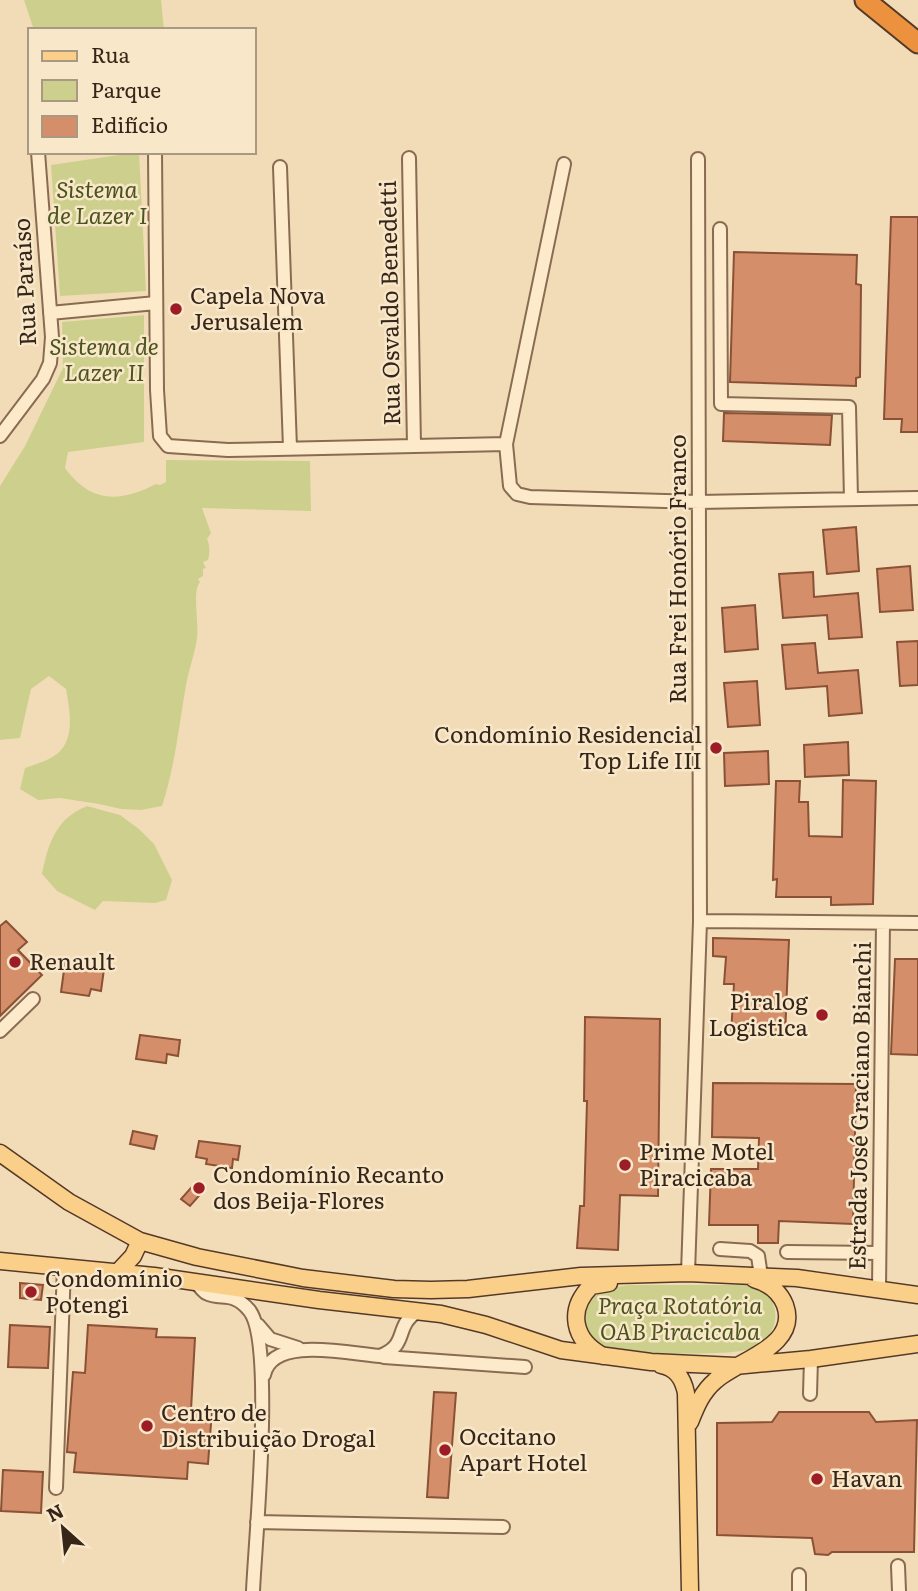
<svg xmlns="http://www.w3.org/2000/svg" width="918" height="1591" viewBox="0 0 918 1591" font-family="Literata,serif">
<style>
.green{fill:#cdd08c}
.building{fill:#d48e6a;stroke:#8a5136;stroke-width:2}
.lines{fill:none;stroke-linecap:round;stroke-linejoin:round}
.minor-casing{stroke:#896b52;stroke-width:16}
.major-casing{stroke:#553927;stroke-width:19}
.highway-casing{stroke:#553927;stroke-width:23}
.minor{stroke:#fceacb;stroke-width:12}
.major{stroke:#facf8a;stroke-width:16}
.highway{stroke:#ec923e;stroke-width:19}
.poi-dot{fill:#9d1d27;stroke:#f8e7c8;stroke-width:2.5}
.labels{text-anchor:middle;stroke-width:5;stroke-linejoin:round;paint-order:stroke}
.park-label{font-size:23px;font-style:italic;fill:#4b541d;stroke:#f8e7c8}
.street-label{font-size:23px;fill:#362519;stroke:#f8e7c8}
.poi-label{font-size:23px;fill:#362519;stroke:#f8e7c8;text-anchor:start}
</style>
<rect width="100%" height="100%" fill="#f2dcb8"/>
<path class="green" d="M24,0H161L164,30H34Z
M139,152L146,291L60,296L51,165Z
M144,315V442L68,452L65,468C91,503 119,503 156,484L160,485L166,482V460L310,461L311,511L202,508L211,533L207,539C210,545 210,553 208,560L203,562L206,568L203,569V576L198,579L200,582C192,591 199,621 197,638C195,653 189,669 186,685C179,726 175,766 162,806L141,810L121,809L99,804L60,798L38,800L20,789L25,768C35,764 53,760 61,750C75,734 69,707 66,689L49,676L31,689L20,738L0,740V486L25,446L63,368L62,322Z
M87,806L120,815L139,829L154,844L172,880L166,900L155,903L103,901L95,910L57,891L42,874C48,844 56,818 87,806Z
M629,1285H751C764,1290 773,1297 775,1311C778,1330 764,1345 746,1350C723,1356 617,1355 598,1343C597,1342 591,1336 591,1335C587,1329 585,1322 586,1315C588,1291 609,1288 629,1285Z"/>
<path class="building" d="M891,217H918V432H901L902,419H884Z
M734,252L857,255L856,284L861,285L860,377L856,378V386L730,382Z
M724,413L832,415L830,445L723,441Z
M856,527L859,571L827,574L823,530Z
M910,566L913,610L880,612L877,569Z
M813,572L814,597L858,593L862,637L829,639L827,615L783,618L779,574Z
M755,605L758,649L725,652L722,608Z
M918,641V685L900,686L897,642Z
M815,643L818,673L858,670L862,713L829,716L827,686L786,689L782,645Z
M757,681L760,725L728,727L724,683Z
M848,742L849,775L805,777L804,745Z
M768,751L769,784L725,786L724,753Z
M843,780L876,781L873,904L831,905V897H776L777,879L773,880L776,781H800L799,802H808L809,836L842,837Z
M6,921L27,942L18,950L42,975L0,1016V926Z
M713,938L789,940L785,1036L731,1034L734,984H724L726,957L713,956Z
M895,959H918V1055L891,1054Z
M65,963L104,969L101,991L91,989L89,996L61,992Z
M585,1017L660,1019L658,1196L620,1195L618,1250L577,1248L580,1206H584L587,1101H584Z
M140,1035L180,1040L178,1056L167,1054L166,1063L136,1059Z
M713,1083L856,1084L853,1224L779,1221L778,1243H758V1225H709L711,1169H758L759,1138L712,1137Z
M133,1131L157,1136L154,1149L130,1144Z
M199,1141L240,1146L238,1160L233,1159L232,1168L206,1164L207,1159L196,1157Z
M197,1181L206,1188L190,1206L181,1199Z
M20,1283L43,1285L41,1300L20,1298Z
M10,1325L50,1327L48,1368L8,1367Z
M88,1325L157,1329L156,1337L195,1338L191,1410H212L208,1464L188,1462L187,1479L74,1472L76,1453L67,1452L73,1372L85,1373Z
M434,1392L456,1393L448,1498L427,1497Z
M779,1412H869L876,1422L917,1420L914,1552H832L828,1555L815,1554L812,1538L717,1535V1423L772,1422Z
M3,1470L43,1472L41,1513L1,1511Z"/>
<g class="lines">
<defs>
<path id="minor" d="M155,152L157,390L160,436L168,446L228,450L506,444
M409,158L414,446
M564,164L506,444L510,486L517,494L530,497L699,502L918,498
M280,167L290,448
M720,229L721,404L849,407L851,499
M50,313L156,303
M0,436L43,379L50,363L52,337L38,152
M700,921L918,923
M0,1031L33,999
M720,1249L750,1251L758,1256L761,1276
M787,1252L879,1253
M688,1273L700,921L698,159
M195,1281C198,1284 202,1291 206,1293C221,1301 232,1290 249,1310C275,1340 255,1543 253,1591
M879,1289L883,923
M258,1325L270,1339L298,1348
M384,1357L525,1367
M264,1375C272,1335 350,1354 380,1356C410,1344 393,1327 418,1311
M810,1394L811,1359
M56,1488L64,1267
M257,1522L503,1527
M898,1566L899,1591
M799,1575V1591"/>
<path id="major" d="M0,1153L69,1202L140,1241L197,1257L303,1278L394,1289L431,1290L468,1289L581,1276L688,1273L797,1278L918,1295
M0,1261L154,1276L319,1300L441,1314L486,1325L561,1350L651,1362L735,1366L811,1359L918,1344
M118,1272L133,1256L140,1241
M603,1356C573,1340 567,1310 591,1286L609,1283
M661,1365C676,1368 683,1378 686,1393L690,1591
M690,1422C696,1407 702,1392 715,1381C737,1360 800,1347 785,1305C779,1290 768,1283 754,1279"/>
<path id="highway" d="M865,0L918,43"/>
</defs>
<use href="#minor" class="minor-casing"/>
<use href="#major" class="major-casing"/>
<use href="#highway" class="highway-casing"/>
<use href="#minor" class="minor"/>
<use href="#major" class="major"/>
<use href="#highway" class="highway"/>
</g>
<g class="poi-dot">
<circle cx="176" cy="309" r="7"/>
<circle cx="716" cy="748" r="7"/>
<circle cx="15" cy="962" r="7"/>
<circle cx="822" cy="1015" r="7"/>
<circle cx="625" cy="1165" r="7"/>
<circle cx="199" cy="1188" r="7"/>
<circle cx="31" cy="1292" r="7"/>
<circle cx="147" cy="1426" r="7"/>
<circle cx="445" cy="1450" r="7"/>
<circle cx="817" cy="1479" r="7"/>
</g>
<g class="labels">
<g class="park-label">
<text x="97" y="198">Sistema<tspan x="97" dy="26">de Lazer I</tspan></text>
<text x="104" y="355">Sistema de<tspan x="104" dy="26">Lazer II</tspan></text>
<text x="680" y="1314">Praça Rotatória<tspan x="680" dy="26">OAB Piracicaba</tspan></text>
</g>
<g class="street-label">
<text transform="translate(25 282) rotate(-93)" y="8">Rua Paraíso</text>
<text transform="translate(390 303) rotate(-91)" y="8">Rua Osvaldo Benedetti</text>
<text transform="translate(678 569) rotate(-90)" y="8">Rua Frei Honório Franco</text>
<text transform="translate(860 1106) rotate(-89)" y="8">Estrada José Graciano Bianchi</text>
</g>
<g class="poi-label">
<text x="190" y="304">Capela Nova<tspan x="190" dy="26">Jerusalem</tspan></text>
<text x="702" y="743" text-anchor="end">Condomínio Residencial<tspan x="702" dy="26">Top Life III</tspan></text>
<text x="29" y="970">Renault</text>
<text x="808" y="1010" text-anchor="end">Piralog<tspan x="808" dy="26">Logistica</tspan></text>
<text x="639" y="1160">Prime Motel<tspan x="639" dy="26">Piracicaba</tspan></text>
<text x="213" y="1183">Condomínio Recanto<tspan x="213" dy="26">dos Beija-Flores</tspan></text>
<text x="45" y="1287">Condomínio<tspan x="45" dy="26">Potengi</tspan></text>
<text x="161" y="1421">Centro de<tspan x="161" dy="26">Distribuição Drogal</tspan></text>
<text x="459" y="1445">Occitano<tspan x="459" dy="26">Apart Hotel</tspan></text>
<text x="831" y="1487">Havan</text>
</g>
</g>
<rect x="28" y="28" width="228" height="126" fill="#f8e7c8" stroke="#aa9982" stroke-width="2"/>
<rect x="42" y="51" width="35" height="10" fill="#facf8a" stroke="#aa9982" stroke-width="2"/>
<text x="91" y="63" font-size="21" fill="#362519">Rua</text>
<rect x="42" y="80" width="35" height="21" fill="#cdd08c" stroke="#aa9982" stroke-width="2"/>
<text x="91" y="98" font-size="21" fill="#362519">Parque</text>
<rect x="42" y="116" width="35" height="21" fill="#d48e6a" stroke="#aa9982" stroke-width="2"/>
<text x="91" y="133" font-size="21" fill="#362519">Edifício</text>
<g transform="translate(63 1528) rotate(333)" stroke="#f8e7c8" stroke-width="5" paint-order="stroke">
<path d="M0-5L12 26L0 18L-12 26Z" fill="#362519"/>
<text y="-10" font-size="19" font-weight="bold" text-anchor="middle" fill="#362519">N</text>
</g>
</svg>
